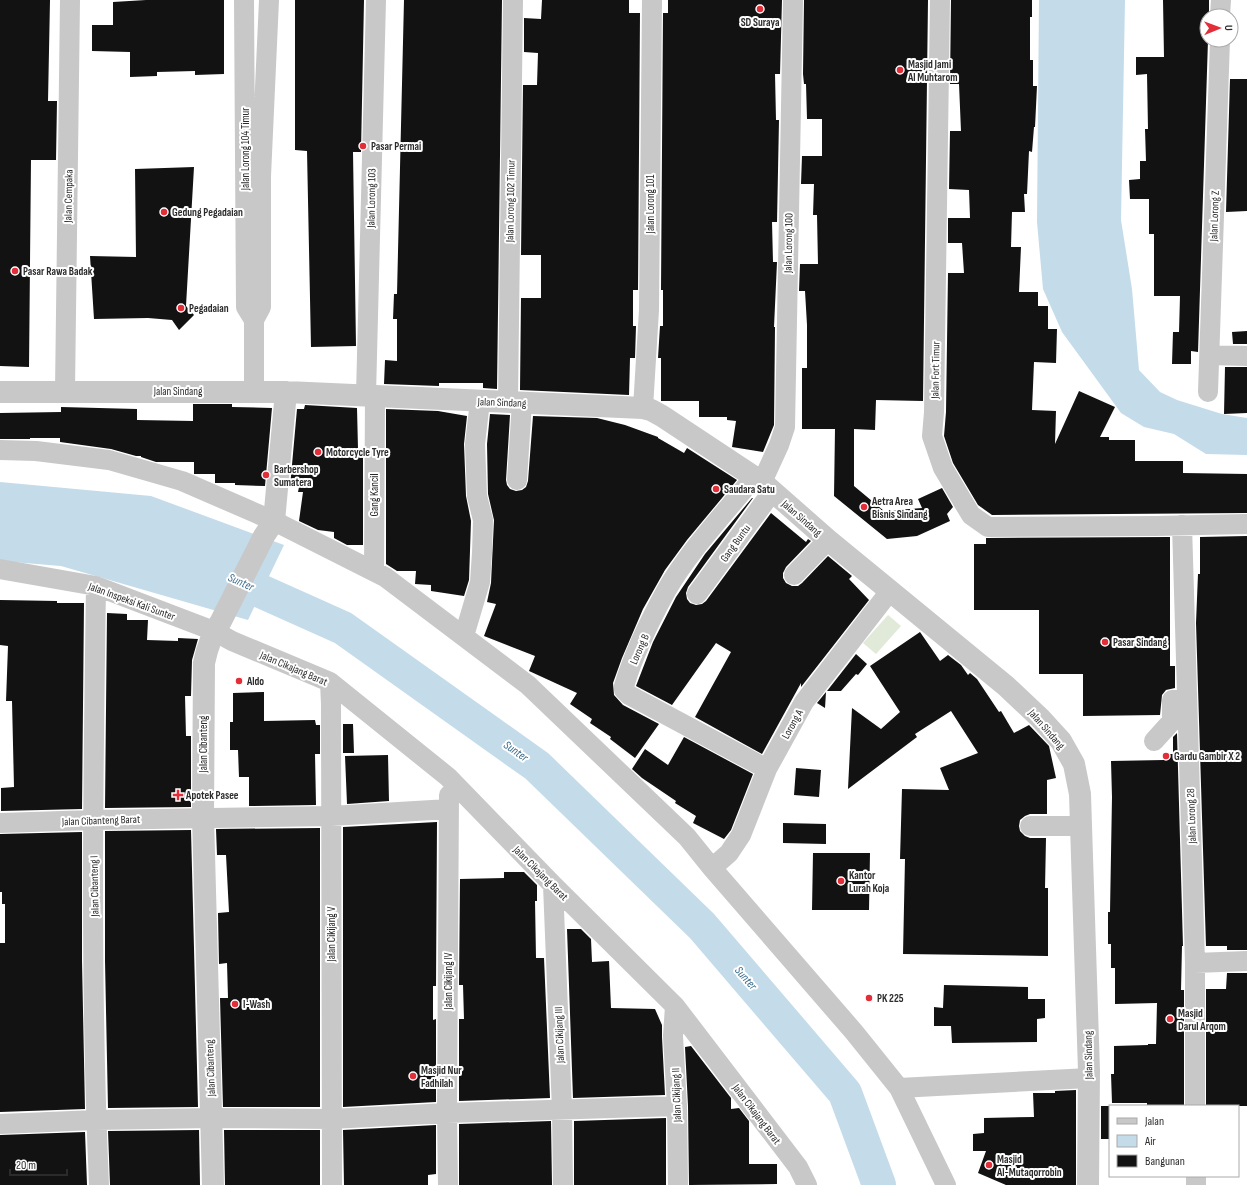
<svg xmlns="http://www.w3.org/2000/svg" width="1247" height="1185" viewBox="0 0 1247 1185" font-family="'Sofia Sans Condensed',sans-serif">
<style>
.green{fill:#e1ead8}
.water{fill:#c4dbea}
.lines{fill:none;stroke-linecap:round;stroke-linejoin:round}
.river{stroke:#c4dbea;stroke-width:34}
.building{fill:#121212}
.minor{stroke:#c8c8c8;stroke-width:20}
.tertiary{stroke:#c8c8c8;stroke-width:22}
.poi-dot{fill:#e32d38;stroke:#fff;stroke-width:1.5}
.labels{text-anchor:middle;stroke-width:4;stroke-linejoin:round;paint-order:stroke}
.poi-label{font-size:11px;font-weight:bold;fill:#2b2b2b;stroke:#fff;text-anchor:start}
.street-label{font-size:11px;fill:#2b2b2b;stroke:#fff}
.water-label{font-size:12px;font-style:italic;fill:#3b6c8c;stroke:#fff}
</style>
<rect width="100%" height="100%" fill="#fff"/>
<path class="green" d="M888,615L901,626L876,654L863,643Z"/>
<path class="water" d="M1039,0H1125L1121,220L1132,289L1139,370L1160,392L1177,400L1222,414L1247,418V455L1206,454L1174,434L1144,427L1121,413L1062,332L1043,289L1037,222Z
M0,482L151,496L284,545L248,620L61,566L0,561Z"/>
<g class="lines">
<path class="river" d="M220,573L343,628L537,766L702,926L845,1093L879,1185"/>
</g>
<path class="building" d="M0,0H50L48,101H57L56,160H31L29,367L0,366Z
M146,0H224V74L195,75V71L157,72V76L130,77V52L92,51V25H113V2Z
M295,0H364L361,152H353L356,346L311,347L307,151L295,150Z
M404,0H502L497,389L483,388V383H439V386L384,384L385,360L397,361V319H393L394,294H397Z
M542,0H629V13H640L638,290H633V326H636L635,358H630L629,395L520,390L521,298H541V255H521L523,85H537L538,53L524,52V18L541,19Z
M668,0H782L780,74H775L776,120H779L777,222H772L773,262H777L774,327H775L774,425L763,452L732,447L736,421L727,420V417H699V401H661V358H658L660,326H663V290H661L663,13H668Z
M804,0H928L923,401L876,400L875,430L854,429V486L884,511L922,508L918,499L942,488L953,507L947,514L950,521L917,536L887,539L834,496L835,429H802V368H807V325L805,291H799L800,264H818L817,215H813L814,184H801L802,156H822V119H807L806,84H804L803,74Z
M951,0H1032V17H1030V60H1033V86H1037L1035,127H1034L1032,152L1029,151L1027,194H1024L1025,212H1012L1011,247H1021L1019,292H1038V306H1048V329H1057L1056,363L1034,362L1032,410L1056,411L1055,444L1079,391L1115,407L1100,437H1109V440H1135V461H1183V473L1247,474V513L992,515L978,505L953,463L944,436L946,412L948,273H964L962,243H948V218H970L969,190L949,189L950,131H961L959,84H950Z
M1163,0H1209V16H1207V40H1208L1198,352L1191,351V364H1172L1173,332H1179L1180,296H1154V234H1149V199H1130L1129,180L1140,179V161H1146L1145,129H1148L1147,74L1136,75V57H1164Z
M1230,79H1247V211L1226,212Z
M194,167L186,306L194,315L179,330L172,320L148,318L94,319L90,256L136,257L135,169Z
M1247,331V344H1233L1232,332Z
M1225,367H1247V413L1224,414Z
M193,404H232V407L272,408L265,486L235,485V483H215V474H194V462H156L141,457V456H136L111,449L60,442V438H30V439H0V413L61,412V407L137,409V420L193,421Z
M305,405L357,408L358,449H363V545H347L334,538V532L318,530L299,521L303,492H298L299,487H290L297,409H304Z
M386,409L438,411L467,416L464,444L466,496L471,521L469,580L464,596L431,591V585L415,584L416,571H397L386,564Z
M490,414L510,415L506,480L507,485L510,489L516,491L522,490L526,487L528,481L533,416L597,418L625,425L658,437V438L684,453L687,448L737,480L687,540L665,570L643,609L622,658L613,683L614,695L623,705L659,724L635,758L610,739L611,737L590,723L592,719L570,704L577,693L529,671L535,656L484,636L496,604L487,602L491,583L494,520L488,494L487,444Z
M752,498H753L688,587L686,593L687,599L690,603L696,605L702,604L706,601L771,513L806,542L808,539L811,541L786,567L783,573V578L786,583L792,586H798L802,583L828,556L852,576L849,579L869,600L801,687V683L762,754L695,717L731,652L716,643L672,705L636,686L653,642L676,597L705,554Z
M1247,536V950H1227V946H1206L1196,623L1198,574H1200V537Z
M1170,537V666H1175V688L1166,690L1162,695L1160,715L1083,716V674H1039V610H974V544H986V538Z
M0,600L57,601V603H84L82,809L1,811V788L14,787L12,701H6L8,646L0,645Z
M107,613L127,614V620H148L147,640L178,641V638L198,639L192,660L191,696H185L186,736H191V807L105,808Z
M920,632L940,661L948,655L961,665L968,675L970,673L977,679L999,712L1001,711L1014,733L1029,725L1049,746L1056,778L1047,780V814H1030L1025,816L1020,820L1019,826L1020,831L1025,836L1030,838H1046L1045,888H1048V956L903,954L905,859H900L902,789L949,790L940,768L978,753L951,711L915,734L917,737L848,789L852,708L881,729L900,712L870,666Z
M856,654L867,664L858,675L856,674L841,691H827Z
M264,692V721L315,720L316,725H320V754H315L316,805L249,806V777H239L238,750H230V722H233V693Z
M826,692L825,708L817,703Z
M343,724H353L354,753H343Z
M1177,733L1183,946H1182L1181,990H1184V1106H1147V1103H1112L1111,1074H1114V1046L1148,1045V1044H1156L1157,1003L1115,1004V968H1111V944H1108V912H1110L1112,797L1111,761L1164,760V754H1173V737Z
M684,737L753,774L731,830L724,839L693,823L696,816L675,803L676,801L642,778L632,769L645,749L668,765Z
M388,755L389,801L347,804L345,756Z
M796,768L821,770L819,797L794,795Z
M437,822L436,986H433V1020L436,1019V1102L343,1107V827Z
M783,823L826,824V844L783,843Z
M320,828V1107H223L220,998H228L227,963L219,964L218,913L229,912L226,855H217L216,829Z
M191,830L198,1107L108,1108L105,961V831Z
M82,832V961L85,1109L0,1112V943H5V904H2V892H0V834Z
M813,853H870L869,910H812Z
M504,872H524L537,885V901H535L536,958H544L550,1098L459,1101V1019H464L463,985H459L460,879L504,878Z
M567,929H581L591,939L592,962L609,961L611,1008L655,1009L662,1025V1037L665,1095L573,1098Z
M1227,973H1247V1106H1206V989H1226Z
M944,985L1028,987V999H1045V1018L1037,1019V1042L952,1043L951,1026H934V1007L943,1008Z
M691,1046L731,1098V1109L739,1108L749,1121V1164H777V1184L689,1185L688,1106L685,1047Z
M1076,1090V1185H1006L978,1173L986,1151H973V1134L984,1133V1118L1034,1117L1033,1093H1055V1091Z
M1101,1106H1110V1139H1101Z
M666,1118V1185H574V1121Z
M551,1121L552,1185H459V1124Z
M436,1125V1174L428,1175V1185H344L343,1130Z
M199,1130L200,1185H110L108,1131Z
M224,1130H320V1185H225Z
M85,1132L87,1185H0V1135Z"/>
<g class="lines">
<path class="minor" d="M244,0L246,307L254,320
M940,0L934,412L932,436L943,468L971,515L988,527L1156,526L1247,524
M1220,16L1221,0
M1210,355L1247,356
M65,391L70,0
M254,391V320L261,307V176L269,0
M1208,392L1220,40
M366,395L376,0
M508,402L513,0
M643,408L649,310L652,0
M0,450L36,451L109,460L182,481L274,521L385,577L528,685L687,837L712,868L854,1032L899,1088L1089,1078
M754,477C725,513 689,551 666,591C649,622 634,653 624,686V690L629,695L767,769
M517,480L522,402
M762,482L779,445L785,427L793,0
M1182,525L1195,963V1106
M0,569L96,586L214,631L232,641L330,682L448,777L553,885L675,1006L798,1167L807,1185
M374,571L375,396
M794,575L828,540
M96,586C93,786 90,986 99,1185
M697,594L772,492
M464,636L480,582L482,553L483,520L477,496L475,444L480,401
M330,682L331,704L332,1185
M1154,741L1172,721V700L1187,699
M0,823L93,820L331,816L449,809
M1030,826H1081
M712,868L729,853L741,835L767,769L804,702L890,591
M553,885L562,1110L563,1185
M1195,963L1247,961
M675,1006L673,1036L677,1106L678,1185
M899,1088L946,1185
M0,1124L96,1120L212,1118L331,1119L447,1113L677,1106
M1196,1176V1185
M448,1185L447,1113L449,795"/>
<path class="tertiary" d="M0,392H286L643,408L651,410L662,416L762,482L828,540L1006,686L1040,718L1061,741L1074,764L1080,794L1081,826L1089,1071L1088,1185
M213,1185L203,817L204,663C207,648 212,634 221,621L264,536L274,521L286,392"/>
</g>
<g class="poi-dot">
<circle cx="760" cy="9" r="4"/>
<circle cx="900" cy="70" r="4"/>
<circle cx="363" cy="146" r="4"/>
<circle cx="164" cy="212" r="4"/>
<circle cx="15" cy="271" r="4"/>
<circle cx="181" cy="308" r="4"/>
<circle cx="318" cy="452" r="4"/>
<circle cx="266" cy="475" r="4"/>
<circle cx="716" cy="489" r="4"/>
<circle cx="864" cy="507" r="4"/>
<circle cx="1105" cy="642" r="4"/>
<circle cx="239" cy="681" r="4"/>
<circle cx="1166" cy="756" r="4"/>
<path d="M176 789h4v4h4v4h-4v4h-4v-4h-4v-4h4z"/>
<circle cx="841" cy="881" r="4"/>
<circle cx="869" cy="998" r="4"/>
<circle cx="235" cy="1004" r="4"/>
<circle cx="1170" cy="1019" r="4"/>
<circle cx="413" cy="1076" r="4"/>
<circle cx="989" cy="1165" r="4"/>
</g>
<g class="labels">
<g class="poi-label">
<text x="760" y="26" text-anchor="middle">SD Suraya</text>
<text x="908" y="68">Masjid Jami<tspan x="908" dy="13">Al Muhtarom</tspan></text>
<text x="371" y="150">Pasar Permai</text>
<text x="172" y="216">Gedung Pegadaian</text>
<text x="23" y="275">Pasar Rawa Badak</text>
<text x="189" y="312">Pegadaian</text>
<text x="326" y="456">Motorcycle Tyre</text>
<text x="274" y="473">Barbershop<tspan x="274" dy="13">Sumatera</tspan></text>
<text x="724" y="493">Saudara Satu</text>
<text x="872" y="505">Aetra Area<tspan x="872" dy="13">Bisnis Sindang</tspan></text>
<text x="1113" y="646">Pasar Sindang</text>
<text x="247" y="685">Aldo</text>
<text x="1174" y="760">Gardu Gambir X 2</text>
<text x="186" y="799">Apotek Pasee</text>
<text x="849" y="879">Kantor<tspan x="849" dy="13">Lurah Koja</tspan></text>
<text x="877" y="1002">PK 225</text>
<text x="243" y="1008">I-Wash</text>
<text x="1178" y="1017">Masjid<tspan x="1178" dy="13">Darul Arqom</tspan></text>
<text x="421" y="1074">Masjid Nur<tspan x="421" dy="13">Fadhilah</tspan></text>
<text x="997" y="1163">Masjid<tspan x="997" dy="13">Al-Mutaqorrobin</tspan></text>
</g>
<g class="street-label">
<text transform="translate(245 149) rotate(-90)" y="4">Jalan Lorong 104 Timur</text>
<text transform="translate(68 196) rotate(-89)" y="4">Jalan Cempaka</text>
<text transform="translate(371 198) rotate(-89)" y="4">Jalan Lorong 103</text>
<text transform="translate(510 201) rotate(-89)" y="4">Jalan Lorong 102 Timur</text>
<text transform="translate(650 204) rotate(-90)" y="4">Jalan Lorong 101</text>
<text transform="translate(1214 216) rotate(-88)" y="4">Jalan Lorong Z</text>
<text transform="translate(788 243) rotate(-89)" y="4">Jalan Lorong 100</text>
<text transform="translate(935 370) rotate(-89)" y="4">Jalan Fort Timur</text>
<text x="178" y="395">Jalan Sindang</text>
<text transform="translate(502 402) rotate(2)" y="4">Jalan Sindang</text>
<text transform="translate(374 495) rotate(-90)" y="4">Gang Kancil</text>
<text transform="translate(802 518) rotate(41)" y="4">Jalan Sindang</text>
<text transform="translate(735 543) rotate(-54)" y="4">Gang Buntu</text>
<text transform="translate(132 601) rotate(20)" y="4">Jalan Inspeksi Kali Sunter</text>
<text transform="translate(639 649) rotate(-66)" y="4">Lorong B</text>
<text transform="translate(294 668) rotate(23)" y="4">Jalan Cikajang Barat</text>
<text transform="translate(792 724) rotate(-61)" y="4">Lorong A</text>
<text transform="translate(1047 729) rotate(49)" y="4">Jalan Sindang</text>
<text transform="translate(203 744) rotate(-90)" y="4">Jalan Cibanteng</text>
<text transform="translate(1191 816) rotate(-92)" y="4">Jalan Lorong 28</text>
<text transform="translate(101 820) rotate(-2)" y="4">Jalan Cibanteng Barat</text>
<text transform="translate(541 873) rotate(45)" y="4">Jalan Cikajang Barat</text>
<text transform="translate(94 886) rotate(-91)" y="4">Jalan Cibanteng I</text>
<text transform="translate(331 934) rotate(-90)" y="4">Jalan Cikijang V</text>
<text transform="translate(448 981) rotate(-90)" y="4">Jalan Cikijang IV</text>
<text transform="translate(559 1035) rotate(-92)" y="4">Jalan Cikijang III</text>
<text transform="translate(1088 1055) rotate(-91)" y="4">Jalan Sindang</text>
<text transform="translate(210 1068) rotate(-92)" y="4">Jalan Cibanteng</text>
<text transform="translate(676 1095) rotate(-92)" y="4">Jalan Cikijang II</text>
<text transform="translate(757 1114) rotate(53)" y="4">Jalan Cikajang Barat</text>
</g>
<g class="water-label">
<text transform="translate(241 582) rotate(24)" y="4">Sunter</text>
<text transform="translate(516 751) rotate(35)" y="4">Sunter</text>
<text transform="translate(746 978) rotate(49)" y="4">Sunter</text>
</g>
</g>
<rect x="1109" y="1105" width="130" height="72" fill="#ffffff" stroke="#aaaaaa"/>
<rect x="1117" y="1118" width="20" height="6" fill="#c8c8c8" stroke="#aaaaaa"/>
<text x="1145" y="1125" font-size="12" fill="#2b2b2b">Jalan</text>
<rect x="1117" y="1135" width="20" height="12" fill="#c4dbea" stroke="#aaaaaa"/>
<text x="1145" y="1145" font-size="12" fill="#2b2b2b">Air</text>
<rect x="1117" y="1155" width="20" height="12" fill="#121212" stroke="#aaaaaa"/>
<text x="1145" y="1165" font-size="12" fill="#2b2b2b">Bangunan</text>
<g transform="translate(1219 28) rotate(89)"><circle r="19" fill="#ffffff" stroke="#aaaaaa"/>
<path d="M0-3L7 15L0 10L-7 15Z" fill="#e32d38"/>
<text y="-6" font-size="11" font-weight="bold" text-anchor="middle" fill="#2b2b2b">U</text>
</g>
<path d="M10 1169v6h57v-6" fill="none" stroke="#2b2b2b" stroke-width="2"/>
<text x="16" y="1169" font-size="12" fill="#2b2b2b" stroke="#ffffff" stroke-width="3" paint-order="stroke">20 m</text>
</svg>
